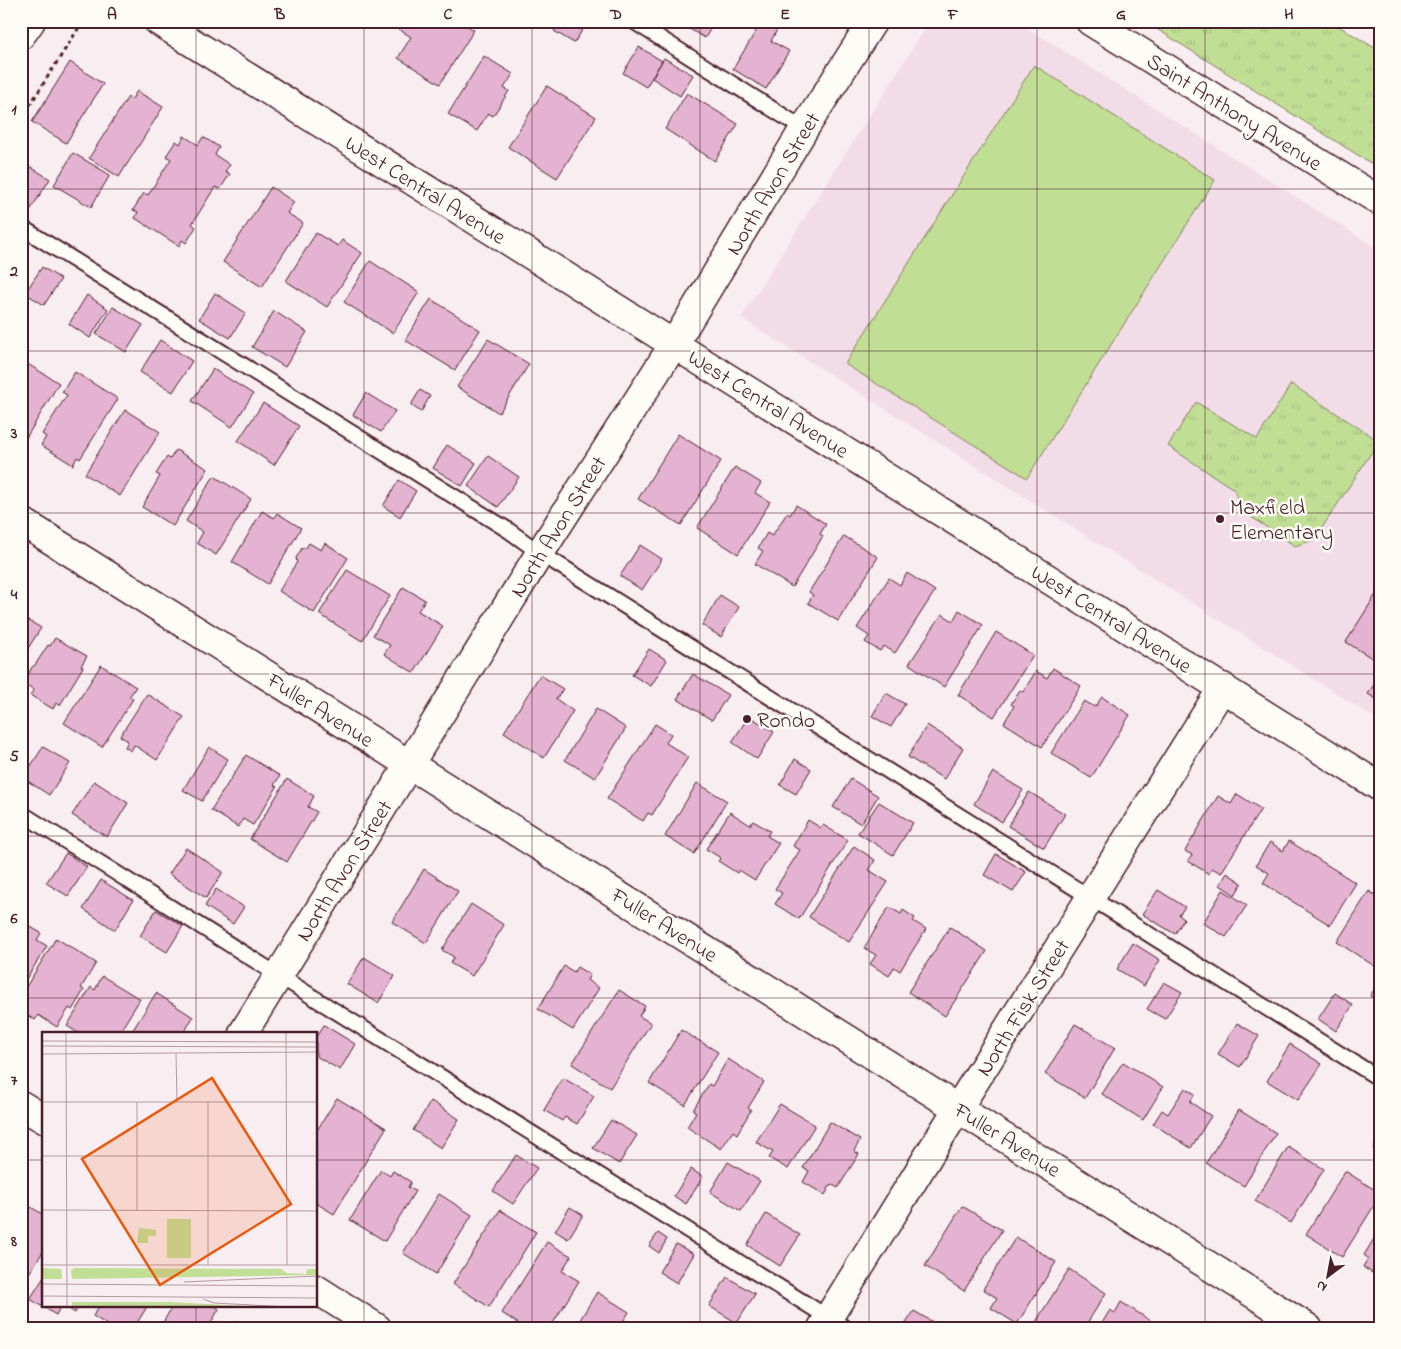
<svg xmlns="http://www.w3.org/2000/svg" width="1401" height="1349" viewBox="0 0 1401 1349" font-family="'Indie Flower',sans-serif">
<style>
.built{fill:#f2dce7}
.grass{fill:url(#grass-tufts);stroke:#867e60}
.garden{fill:#c1de95;stroke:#867e60}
.building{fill:#e4b3d2;stroke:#4a1f2b}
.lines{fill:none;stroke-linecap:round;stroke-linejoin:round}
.service-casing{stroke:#4a1f2b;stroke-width:18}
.minor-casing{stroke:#4a1f2b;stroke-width:31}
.tertiary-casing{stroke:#4a1f2b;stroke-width:31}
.path{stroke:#4a1f2b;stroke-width:3;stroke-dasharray:4 4;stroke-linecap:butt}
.service{stroke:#fdfcf7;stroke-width:14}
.minor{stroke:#fdfcf7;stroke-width:28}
.tertiary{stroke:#fdfcf7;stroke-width:28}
.grid{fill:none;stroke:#4a1f2b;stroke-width:1;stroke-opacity:0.55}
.poi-dot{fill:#4a1f2b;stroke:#fdfcf7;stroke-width:2}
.labels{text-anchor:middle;stroke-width:5;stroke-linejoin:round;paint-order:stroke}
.street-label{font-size:22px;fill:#4a1f2b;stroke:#fdfcf7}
.poi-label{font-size:22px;fill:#4a1f2b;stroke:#fdfcf7;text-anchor:start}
.inset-road{fill:none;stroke:#b29ba1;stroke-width:1}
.view{fill:#e8590c;fill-opacity:0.15;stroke:#e8590c;stroke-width:2.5}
.inset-edge{fill:none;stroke:#4a1f2b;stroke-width:2.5}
.neatline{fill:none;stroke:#4a1f2b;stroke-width:2}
.grid-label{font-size:16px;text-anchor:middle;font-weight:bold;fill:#4a1f2b}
</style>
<defs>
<pattern id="grass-tufts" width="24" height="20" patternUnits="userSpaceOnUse" patternTransform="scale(1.25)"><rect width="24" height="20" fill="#c1de95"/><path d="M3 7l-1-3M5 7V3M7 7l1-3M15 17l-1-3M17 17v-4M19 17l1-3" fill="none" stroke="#a7be81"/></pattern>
</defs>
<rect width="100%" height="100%" fill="#f8edf0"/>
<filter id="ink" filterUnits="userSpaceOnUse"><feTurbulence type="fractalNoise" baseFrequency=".02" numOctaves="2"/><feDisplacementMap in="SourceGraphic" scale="10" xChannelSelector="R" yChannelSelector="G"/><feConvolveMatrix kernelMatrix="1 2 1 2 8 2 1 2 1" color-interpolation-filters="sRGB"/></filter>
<g filter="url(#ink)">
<path class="built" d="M930,21H1016L1380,250V721L741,318Z"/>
<path class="grass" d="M1144,21H1330L1380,51V169Z
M1291,384L1379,441L1314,540L1295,546L1242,511L1235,490L1168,446L1196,402L1257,439Z"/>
<path class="garden" d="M1034,65L1215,180L1027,478L845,364Z"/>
<path class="building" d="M386,21H460L474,30L440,84L398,58L411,37Z
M560,21H588L574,43L554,31Z
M690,21H715L705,38L686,27Z
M762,21H771L779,26L771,41L789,51L766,89L733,69Z
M639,47L662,61L646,87L623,73Z
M484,56L513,74L504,88L509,91L493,116L488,113L477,131L448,114Z
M664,58L693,75L680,96L652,78Z
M70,62L103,84L66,143L32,122Z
M547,86L596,117L557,178L508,147Z
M137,91L163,107L119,177L89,158L128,97L132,99Z
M687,93L738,124L715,161L665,129Z
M184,136L198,145L203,137L219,147L215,155L230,165L225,171L230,174L220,189L215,187L192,224L196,227L186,243L182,240L179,246L135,218L138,212L133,210L144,193L148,195L171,159L166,156L176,141L180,144Z
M73,153L110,175L91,207L54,185Z
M21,161L50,179L29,212L21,207Z
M271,187L294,202L287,213L303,223L262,287L223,262Z
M316,233L338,246L342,240L362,253L327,307L286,281Z
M370,261L419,292L393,333L344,302Z
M42,267L61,279L44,305L25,293Z
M215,293L246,313L230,338L199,319Z
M87,295L108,309L90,338L69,324Z
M431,299L480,330L455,370L405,340Z
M113,307L143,325L126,352L96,334Z
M274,311L307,332L285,367L252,347Z
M488,339L529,364L499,413L457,387Z
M160,340L192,361L173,392L140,372Z
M21,360L59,383L26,438L21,435Z
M213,369L253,394L232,427L192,401Z
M75,372L118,399L80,459L77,457L73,465L41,445L46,437L42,434L67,395L62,392Z
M420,390L430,396L421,412L411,405Z
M366,393L395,411L381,432L353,415Z
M263,403L299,426L274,465L238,441Z
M125,410L160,432L120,496L85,474Z
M678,434L721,461L681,525L638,499Z
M447,445L476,463L462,486L433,468Z
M176,450L208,469L173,526L142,507L160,476L156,474L167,457L170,459Z
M488,456L519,477L498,507L468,486Z
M735,467L761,483L755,493L770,502L738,554L697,528Z
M214,476L251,499L216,555L197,543L203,532L186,521Z
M399,480L416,491L400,517L383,506Z
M796,505L826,524L820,534L823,536L792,587L755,564L763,551L758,548L767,533L772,536L787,513L790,515Z
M262,511L274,518L277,513L301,528L268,584L232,562Z
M844,536L878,557L838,621L808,603L813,595L809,592Z
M309,543L321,550L325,543L348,558L314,613L279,591L297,562L296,558L302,548H306Z
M640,545L662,559L642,590L620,576Z
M347,570L390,596L362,641L319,614Z
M907,573L935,591L895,653L884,646L880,651L865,642L869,636L857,628L889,578L900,585Z
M403,587L425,600L418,611L443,626L414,673L384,654L390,645L373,635Z
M1380,588V663L1346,642Z
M720,595L739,607L721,637L702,625Z
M959,610L983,625L944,687L909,664L942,614L953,621Z
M21,616L41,628L21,659Z
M996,632L1033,655L994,717L958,695Z
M55,638L87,656L81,666L83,667L60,705L56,703L53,709L30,695L34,690L24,683L32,667L35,665L48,645L50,646Z
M649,649L667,660L651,686L632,675Z
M101,665L136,687L129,697L133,699L102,747L64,723Z
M1053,668L1081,686L1042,747L1004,723L1014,706L1011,704L1020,690L1023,692L1036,671L1047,678Z
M693,674L728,695L712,720L677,699Z
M540,675L563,689L556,699L573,711L544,758L504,732Z
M1380,675V701L1368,694Z
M886,693L905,704L891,727L872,716Z
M147,694L184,717L157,760L134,745L131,751L125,747L128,741L120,736Z
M1102,697L1130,715L1091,778L1051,753L1084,701L1095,707Z
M596,709L626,728L595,778L565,760Z
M749,716L774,732L757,759L732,742Z
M655,724L671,734L666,743L688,757L652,815L648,813L643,821L607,799Z
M927,725L963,748L944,779L908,757Z
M43,747L70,763L49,795L23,778Z
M209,747L228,759L202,801L183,790Z
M246,755L280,776L274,785L277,787L253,825L243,819L238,827L211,810Z
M795,759L811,769L796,794L780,785Z
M993,772L1023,790L1002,822L974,804Z
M287,779L314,796L308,807L317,812L287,862L250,839Z
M851,779L878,796L861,824L833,807Z
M94,781L128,803L107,837L72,815Z
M697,783L727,801L694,854L665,836Z
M1029,792L1065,814L1044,848L1008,826Z
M1237,794L1261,809L1221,873L1212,868L1209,874L1188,861L1192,855L1185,851L1218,796L1231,804Z
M879,802L913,823L893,855L858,833Z
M730,812L750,825L753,821L770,831L767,836L779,843L755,880L739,870L737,873L718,861L721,858L706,849Z
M808,820L821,828L823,825L848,840L799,919L775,904L782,893L775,889L800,850L793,846Z
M1289,841L1356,883L1330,925L1263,883L1269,873L1256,865L1270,842L1283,851Z
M854,846L875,860L869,870L888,882L849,942L809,917Z
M186,848L223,872L206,898L169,874Z
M66,853L87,867L68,896L46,883Z
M996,854L1026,872L1013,892L984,875Z
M424,869L458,891L426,943L392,922Z
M1227,873L1242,883L1235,895L1220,885Z
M101,880L133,900L115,930L83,909Z
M216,889L244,907L233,924L205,906Z
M1158,890L1185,907L1179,915L1184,919L1175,934L1142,914Z
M1223,890L1247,905L1226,937L1203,923Z
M1369,891L1380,898V961L1376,967L1337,942Z
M471,904L504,925L472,976L450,963L454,957L442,950Z
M889,907L901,914L903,910L915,918L913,921L926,929L900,971L894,967L889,976L870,964L876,955L864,948Z
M156,910L183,926L167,952L140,936Z
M27,925L41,933L37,940L47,946L21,987V931L23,932Z
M950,927L987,951L945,1016L908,992Z
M56,938L96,963L81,988L84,990L72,1010L69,1008L57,1027L38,1015L35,1020L21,1012V995Z
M1133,943L1160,960L1144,986L1117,969Z
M364,957L395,976L378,1003L347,984Z
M564,966L574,972L577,967L590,975L587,980L599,988L573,1030L538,1009Z
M102,976L140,999L119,1033H78L67,1026L91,987L95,990Z
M1380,980V1002L1370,996Z
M1164,982L1182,992L1165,1019L1147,1009Z
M619,990L645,1006L639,1016L651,1023L610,1088L572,1064Z
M156,993L193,1017L184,1033H131Z
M1335,993L1353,1005L1336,1031L1318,1019Z
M1237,1023L1259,1036L1240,1067L1218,1054Z
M1075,1024L1115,1048L1085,1098L1045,1074Z
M324,1025L355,1044L340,1070L316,1056V1037Z
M681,1030L718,1052L685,1105L649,1083Z
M1290,1044L1322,1064L1298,1100L1267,1081Z
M728,1059L764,1082L748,1108L751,1110L737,1134L733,1131L721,1149L687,1127L696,1112L693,1110L709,1084L712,1086Z
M1123,1062L1163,1087L1143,1120L1102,1094Z
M563,1078L594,1096L577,1124L565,1117L562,1121L544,1110Z
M1185,1088L1195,1094L1190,1102L1211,1116L1191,1148L1153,1124L1162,1110L1168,1114Z
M337,1098L386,1128L334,1214L316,1203V1132Z
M431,1101L459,1119L441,1148L413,1130Z
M780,1104L815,1125L788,1169L769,1158L773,1152L756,1142Z
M1239,1110L1276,1133L1244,1186L1206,1163Z
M611,1120L637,1135L619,1164L593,1148Z
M830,1122L860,1140L854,1151L859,1154L838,1188L831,1184L825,1195L803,1182L809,1171L803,1168Z
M1380,1138V1153L1373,1149Z
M1288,1147L1324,1169L1291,1223L1255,1201Z
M516,1155L537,1168L513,1204L493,1191Z
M728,1162L760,1181L741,1211L710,1192Z
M691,1169L703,1177L686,1204L674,1196Z
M381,1170L390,1176L393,1171L411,1182L408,1187L415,1191L385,1241L350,1220Z
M1345,1171L1380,1193V1196L1342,1257L1306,1234Z
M439,1194L472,1215L436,1274L403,1253Z
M21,1201L44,1215V1250L21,1286Z
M962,1206L1002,1230L964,1291L925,1266Z
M570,1207L583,1215L568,1239L555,1231Z
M500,1210L536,1232L489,1307L453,1284Z
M766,1214L800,1235L780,1266L747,1245Z
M1380,1229V1278L1363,1267L1368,1258L1364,1255Z
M658,1233L667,1239L659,1253L649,1246Z
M1016,1237L1056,1262L1017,1324L991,1308L997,1298L983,1289Z
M547,1242L571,1256L562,1271L579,1281L550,1328H525L502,1313Z
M676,1244L694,1254L677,1283L659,1272Z
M1069,1269L1106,1293L1084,1328H1032Z
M44,1277V1305H61L56,1315L30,1299Z
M727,1277L755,1294L737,1323L709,1306Z
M597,1292L629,1312L619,1328H575Z
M1121,1302L1151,1321L1146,1328H1099L1110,1310L1115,1313Z
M63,1305H79L75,1313Z
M100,1305H148L134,1328H112L93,1316Z
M173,1305H213L219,1309L208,1328H160Z
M914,1311L943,1328H903Z
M237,1321L248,1328H234Z"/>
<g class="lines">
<defs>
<path id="service" d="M633,21L804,129
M21,227L508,530L540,553L1380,1079
M21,813L316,999L845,1328"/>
<path id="minor" d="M158,21L1380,787
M21,35L31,21
M21,521L1308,1328
M243,1033L540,553L674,344L804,129L873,21
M21,1105L44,1119
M316,1289L377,1328
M822,1328L958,1108L1223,687"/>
<path id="tertiary" d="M1090,21L1380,201"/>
</defs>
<use href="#service" class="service-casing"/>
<use href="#minor" class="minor-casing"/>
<use href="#tertiary" class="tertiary-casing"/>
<path class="path" d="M21,119L83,21"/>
<use href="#service" class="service"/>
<use href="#minor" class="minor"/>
<use href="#tertiary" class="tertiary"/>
</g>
</g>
<path class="grid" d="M196,21V1033M364,21V1328M532,21V1328M700,21V1328M869,21V1328M1037,21V1328M1205,21V1328M21,189H1380M21,351H1380M21,513H1380M21,674H1380M21,836H1380M21,998H1380M21,1160H44M316,1160H1380M196,1305V1328"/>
<g class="poi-dot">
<circle cx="1220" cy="519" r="5"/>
<circle cx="747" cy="719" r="5"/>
</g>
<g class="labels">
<g class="street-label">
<text transform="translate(1235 111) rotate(32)" y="8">Saint Anthony Avenue</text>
<text transform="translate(772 183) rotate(-59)" y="8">North Avon Street</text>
<text transform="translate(426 189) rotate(32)" y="8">West Central Avenue</text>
<text transform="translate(769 403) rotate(32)" y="8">West Central Avenue</text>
<text transform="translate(557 526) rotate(-58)" y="8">North Avon Street</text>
<text transform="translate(1112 618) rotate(32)" y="8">West Central Avenue</text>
<text transform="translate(321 709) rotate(32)" y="8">Fuller Avenue</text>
<text transform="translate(343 870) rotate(-58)" y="8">North Avon Street</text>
<text transform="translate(665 924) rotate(32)" y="8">Fuller Avenue</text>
<text transform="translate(1022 1007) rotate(-58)" y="8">North Fisk Street</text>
<text transform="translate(1008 1139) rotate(32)" y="8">Fuller Avenue</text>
</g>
<g class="poi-label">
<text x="1230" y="514">Maxfield<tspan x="1230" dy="25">Elementary</tspan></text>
<text x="757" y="727">Rondo</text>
</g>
</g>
<g transform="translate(42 1032)">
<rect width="275" height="275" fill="#f8edf0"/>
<path d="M97,196L114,198V204H106V211H95ZM0,236L19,237L20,247H0ZM33,236L239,237L245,241L264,242L265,237H275V243L30,247L29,238ZM30,270H128L223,275H30Z" fill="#c1de95"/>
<path d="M125,187H149V226H125Z" fill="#c1de95"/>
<path class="inset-road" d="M24,0L25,275M244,0L245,233M0,9L275,10M0,14L275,15M0,22L275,20M134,22L135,70M0,70H275M95,70V179M166,70V233M0,124H275M0,178L275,179M0,233H275M142,250L275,244M0,252L275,254M0,264L275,266M161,267L172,271L247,275"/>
<path class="view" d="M170,46L249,172L118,253L40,127Z"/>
<rect width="275" height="275" class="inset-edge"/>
</g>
<rect width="1401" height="1349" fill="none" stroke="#fdfcf7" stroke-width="55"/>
<g transform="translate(1328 1276) rotate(212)" stroke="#fdfcf7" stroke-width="4" paint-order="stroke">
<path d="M0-4L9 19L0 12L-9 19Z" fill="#4a1f2b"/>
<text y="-8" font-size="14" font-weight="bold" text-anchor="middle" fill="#4a1f2b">N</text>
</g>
<rect x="28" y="28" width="1346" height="1294" class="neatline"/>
<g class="grid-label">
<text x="112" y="19">A</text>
<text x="280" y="19">B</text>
<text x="448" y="19">C</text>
<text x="616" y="19">D</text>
<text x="785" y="19">E</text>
<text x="953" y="19">F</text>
<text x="1121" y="19">G</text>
<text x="1289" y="19">H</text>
<text x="14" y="114">1</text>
<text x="14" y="276">2</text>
<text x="14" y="438">3</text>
<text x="14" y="599">4</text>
<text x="14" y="761">5</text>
<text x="14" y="923">6</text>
<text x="14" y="1085">7</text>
<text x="14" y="1246">8</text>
</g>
</svg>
